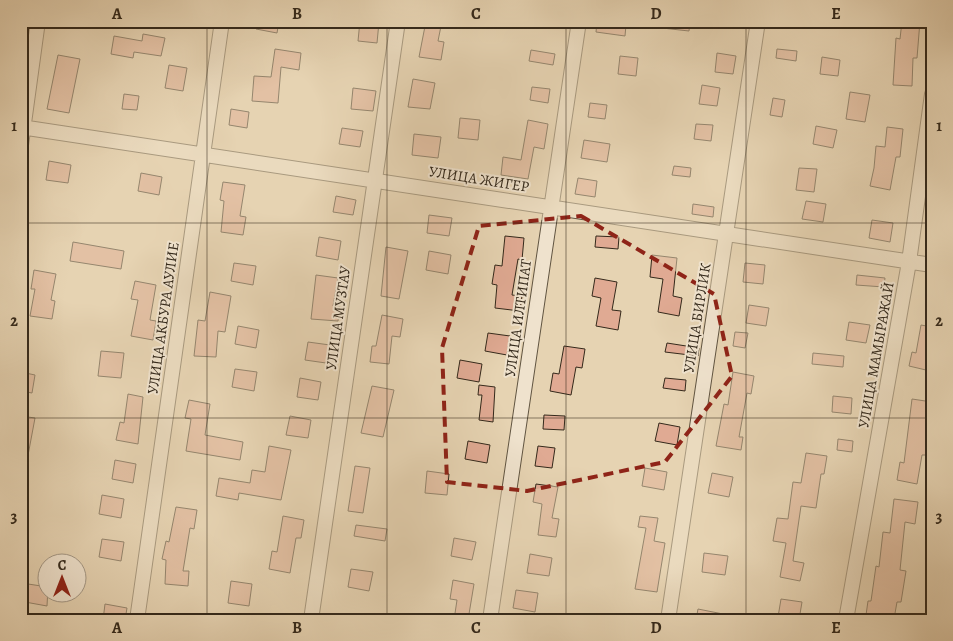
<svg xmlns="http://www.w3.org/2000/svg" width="953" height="641" viewBox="0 0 953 641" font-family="Alegreya,serif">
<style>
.building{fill:#e0aa93;stroke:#34291b}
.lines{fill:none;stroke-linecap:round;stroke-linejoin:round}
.street-casing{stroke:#605441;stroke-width:16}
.street{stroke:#efe2cd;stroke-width:14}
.marked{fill:none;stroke:#8f2418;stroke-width:4;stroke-dasharray:10 6;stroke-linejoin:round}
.grid{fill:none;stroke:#34291b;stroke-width:1;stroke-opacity:0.55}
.labels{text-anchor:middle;stroke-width:4;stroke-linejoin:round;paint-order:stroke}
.street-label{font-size:15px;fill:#34291b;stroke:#efe2cd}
.neatline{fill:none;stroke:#34291b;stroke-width:2}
.grid-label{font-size:16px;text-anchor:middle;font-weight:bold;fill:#34291b}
</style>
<rect width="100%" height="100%" fill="#e6d3b2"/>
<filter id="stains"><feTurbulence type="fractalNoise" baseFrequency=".004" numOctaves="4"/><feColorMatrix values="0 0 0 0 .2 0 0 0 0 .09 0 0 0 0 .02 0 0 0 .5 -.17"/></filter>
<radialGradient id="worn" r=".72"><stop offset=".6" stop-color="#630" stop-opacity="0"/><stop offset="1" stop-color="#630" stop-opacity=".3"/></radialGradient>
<path class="building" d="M257,21H279L277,33L256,29Z
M360,21L379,22L377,43L358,41Z
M426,21H442L438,41L444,42L441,60L419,57Z
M663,21H690L689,31L662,28Z
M902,21H920L917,58H913L912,86L893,85L896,38L900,39Z
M597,22L626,25L625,36L596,32Z
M143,34L165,38L161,56L134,52L133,58L111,54L114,36L142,41Z
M275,49L301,53L299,70L281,67L278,103L252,101L254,76L271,77Z
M777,49L797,51L796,61L776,58Z
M531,50L555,54L553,65L529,61Z
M717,53L736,56L733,74L715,72Z
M58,55L80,59L69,113L47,109Z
M620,56L638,58L636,76L618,74Z
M822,57L840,60L838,76L820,74Z
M169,65L187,68L183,91L165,88Z
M413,79L435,83L430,109L408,107Z
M702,85L720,88L717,106L699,104Z
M532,87L550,89L548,103L530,100Z
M353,88L376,91L373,111L351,109Z
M850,92L870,95L865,122L846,119Z
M124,94L139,96L137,110L122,109Z
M773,98L785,100L782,117L770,115Z
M590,103L607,105L605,119L588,117Z
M231,109L249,112L247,128L229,125Z
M460,118L480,120L478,140L458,138Z
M528,120L548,124L544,149L534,147L528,179L501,175L503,157L521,160Z
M696,124L713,125L711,141L694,139Z
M816,126L837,130L833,148L813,144Z
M887,127L903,129L900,157H896L890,190L870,186L874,168L876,146L885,147Z
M342,128L363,131L360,147L339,144Z
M414,134L441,137L438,158L412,155Z
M584,140L610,144L607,162L581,158Z
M49,161L71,165L68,183L46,180Z
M674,166L691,168L690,177L672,175Z
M799,168L817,169L814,192L796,190Z
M141,173L162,177L159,195L138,191Z
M578,178L597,181L595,197L575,194Z
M223,182L245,185L240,216L246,217L243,235L221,232L224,201L220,200Z
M336,196L356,200L353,215L333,212Z
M806,201L826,204L823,222L802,219Z
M693,204L714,207L713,217L692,214Z
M429,215L452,218L449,236L427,233Z
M872,220L893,223L890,242L869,238Z
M505,236L524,238L522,260L518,259L512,295L522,296L520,311L495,308L497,285L492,284L495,265L502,266Z
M596,236L619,237L618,249L595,247Z
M319,237L341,241L338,260L316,256Z
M73,242L124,251L121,269L70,261Z
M386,247L408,251L399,299L381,296Z
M429,251L451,255L448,274L426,270Z
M652,255L677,258L673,296L682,298L679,316L658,312L663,279L650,277Z
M234,263L256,266L253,285L231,281Z
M745,263L765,265L763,284L743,282Z
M34,270L56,274L51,300L55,301L52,319L30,316L35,289H31Z
M316,275L338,278L333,306L340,307L338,321L311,319Z
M857,275L885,278L884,287L856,285Z
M595,278L617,282L612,310L621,311L618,330L596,326L601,298L592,296Z
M135,281L156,285L150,320L156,321L153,340L131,336L138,300L131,299Z
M210,292L231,296L225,332L218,331L216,357L194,356L198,320L205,321Z
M749,305L769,308L766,326L746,323Z
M382,315L403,319L400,337L392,336L389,364L370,362L372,346H376Z
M849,322L870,325L866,343L846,340Z
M921,325L932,327V345L926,370L909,366L912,352L916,353Z
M238,326L259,330L256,348L235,344Z
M735,332L748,333L745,348L733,346Z
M488,333L510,336L507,355L485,351Z
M308,342L330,345L326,363L305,360Z
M667,343L699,348L698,356L665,352Z
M564,346L585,349L582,368L576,367L571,395L550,391L553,373L559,374Z
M101,351L124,353L121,378L98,376Z
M813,353L844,356L843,367L812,364Z
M460,360L482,364L479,382L457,378Z
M235,369L257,372L254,391L232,387Z
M21,372L35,375L32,393L21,391Z
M733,372L754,376L751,394L747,393L739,437H743L741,450L716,446L724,404L728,405Z
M300,378L321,382L318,400L297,397Z
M665,378L686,380L685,391L663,388Z
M479,385L495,387L493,422L479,420L482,395H478Z
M372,386L394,390L383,437L361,433Z
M128,394L143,397L138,444L116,440L120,422L124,423Z
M833,396L852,398L851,414L832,412Z
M912,399L932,402L926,455H922L917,484L897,480L900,462L904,463Z
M189,400L210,404L205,435L243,442L240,460L186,451L191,419L185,418Z
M544,415L565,416L564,430L543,429Z
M21,416L35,418L26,466H21Z
M290,416L311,420L308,438L286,435Z
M659,423L680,427L677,445L655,441Z
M838,439L853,441L852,452L837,450Z
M468,441L490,445L487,463L465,459Z
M269,446L291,450L281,500L239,493L238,500L216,496L219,478L250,483L252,470L265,472Z
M538,446L555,448L552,468L535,466Z
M806,453L827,456L824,474H821L816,508L801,506L793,561L804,563L800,581L780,577L786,543L773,541L777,518L788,519L793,482L801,483Z
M115,460L136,464L133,483L112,479Z
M355,466L370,468L363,513L348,511Z
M645,468L667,472L664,490L642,486Z
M427,471L449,474L447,495L425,493Z
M712,473L733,477L729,497L708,493Z
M536,484L558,487L552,518L559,519L556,537L538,535L542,504L533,502Z
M102,495L124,499L121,518L99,514Z
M894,499L918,502L915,524L905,522L900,570L906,571L901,602H897L894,619L866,615L868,601H871L876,566L879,567L883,532L890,533Z
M176,507L197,510L194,529L190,528L183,571H189L188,586L165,584L166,560L162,559L166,541L169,542Z
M283,516L304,520L301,538H296L290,573L269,569L272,551L277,552Z
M640,516L658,518L654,541L665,543L657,592L635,589L646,528L638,527Z
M356,525L387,529L385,541L354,536Z
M454,538L476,542L472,560L451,556Z
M102,539L124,542L121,561L99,557Z
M704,553L728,556L725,575L702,572Z
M530,554L552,558L549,576L527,573Z
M351,569L373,572L369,591L348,587Z
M453,580L474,584L468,620H454L457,600L450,599Z
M231,581L252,584L249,606L228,603Z
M28,584L48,587L47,606L25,602Z
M516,590L538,593L535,612L513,608Z
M781,599L802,602L799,620L778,617Z
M105,604L127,608L125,620H103Z
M698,609L728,615V620H696Z"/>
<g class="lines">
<defs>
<path id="street" d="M21,127L932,265
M21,145L38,21
M137,620L222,21
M311,620L398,21
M490,620L579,21
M668,620L758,21
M846,620L909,262L932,94"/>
</defs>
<use href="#street" class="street-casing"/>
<use href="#street" class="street"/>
</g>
<path d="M0 0H953V641H0ZM581,216L714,294L732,376L665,462L527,491L447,482L442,348L479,226Z" fill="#e6d3b2" fill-opacity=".55" fill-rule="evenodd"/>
<path class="marked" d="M581,216L714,294L732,376L665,462L527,491L447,482L442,348L479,226Z"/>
<path class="grid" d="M207,21V620M387,21V620M566,21V620M746,21V620M21,223H932M21,418H932"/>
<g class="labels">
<g class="street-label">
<text transform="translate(479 179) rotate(9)" y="5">УЛИЦА ЖИГЕР</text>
<text transform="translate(163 318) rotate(-82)" y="5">УЛИЦА АКБУРА АУЛИЕ</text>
<text transform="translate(338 318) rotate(-82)" y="5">УЛИЦА МУЗТАУ</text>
<text transform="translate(518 318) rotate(-82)" y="5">УЛИЦА ИЛТИПАТ</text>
<text transform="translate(697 318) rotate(-81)" y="5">УЛИЦА БИРЛИК</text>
<text transform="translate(876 355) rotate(-80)" y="5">УЛИЦА МАМЫРАЖАЙ</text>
</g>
</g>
<rect width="953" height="641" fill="none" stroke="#e6d3b2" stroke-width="55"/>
<g transform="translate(62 578)"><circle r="24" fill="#efe2cd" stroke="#a49886"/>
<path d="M0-4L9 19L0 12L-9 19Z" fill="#8f2418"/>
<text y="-8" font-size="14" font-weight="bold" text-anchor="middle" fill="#34291b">С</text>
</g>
<rect x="28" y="28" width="898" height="586" class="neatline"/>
<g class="grid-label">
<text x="117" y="19">A</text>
<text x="297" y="19">B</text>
<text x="476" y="19">C</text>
<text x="656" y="19">D</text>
<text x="836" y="19">E</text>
<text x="14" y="131">1</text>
<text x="939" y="131">1</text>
<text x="14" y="326">2</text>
<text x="939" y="326">2</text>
<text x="14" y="522">3</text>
<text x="939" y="522">3</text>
<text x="117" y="633">A</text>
<text x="297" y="633">B</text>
<text x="476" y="633">C</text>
<text x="656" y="633">D</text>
<text x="836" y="633">E</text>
</g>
<rect width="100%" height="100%" filter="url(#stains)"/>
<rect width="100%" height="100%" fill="url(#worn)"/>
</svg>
